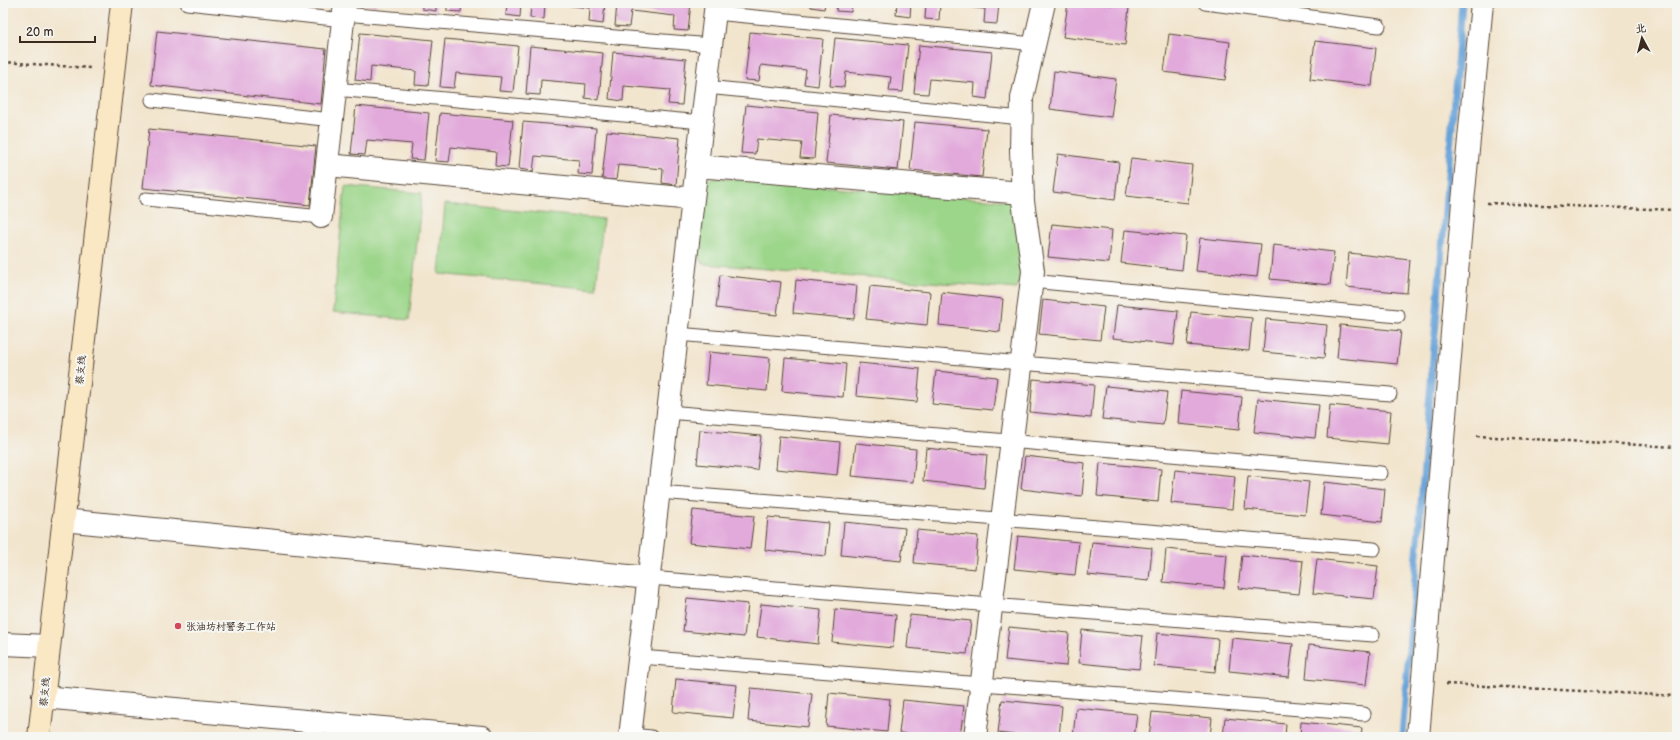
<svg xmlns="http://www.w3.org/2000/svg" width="1680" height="740" viewBox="0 0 1680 740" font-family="'Balsamiq Sans','LXGW WenKai TC',sans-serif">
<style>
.green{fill:#9cd68a;stroke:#6c8054}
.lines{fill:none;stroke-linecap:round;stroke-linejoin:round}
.stream{stroke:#68a3d8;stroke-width:7}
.building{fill:#e2aadb}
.lane-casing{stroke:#564638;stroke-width:15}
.street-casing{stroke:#564638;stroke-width:24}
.secondary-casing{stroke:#564638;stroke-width:24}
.path{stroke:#564638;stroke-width:2.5;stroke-dasharray:3 3;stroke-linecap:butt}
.lane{stroke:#fff;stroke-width:13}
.street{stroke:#fff;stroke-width:22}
.secondary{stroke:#fae7c3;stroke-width:22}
.poi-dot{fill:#d1495b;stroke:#f6f6f2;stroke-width:1.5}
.labels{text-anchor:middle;stroke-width:4;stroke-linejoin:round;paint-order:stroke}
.street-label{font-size:10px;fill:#3b2a1e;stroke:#f6f6f2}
.poi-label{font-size:10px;fill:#3b2a1e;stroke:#f6f6f2;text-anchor:start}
</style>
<rect width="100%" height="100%" fill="#f6f6f2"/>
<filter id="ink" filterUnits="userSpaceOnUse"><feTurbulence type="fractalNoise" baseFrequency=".025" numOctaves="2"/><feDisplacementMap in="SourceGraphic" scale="8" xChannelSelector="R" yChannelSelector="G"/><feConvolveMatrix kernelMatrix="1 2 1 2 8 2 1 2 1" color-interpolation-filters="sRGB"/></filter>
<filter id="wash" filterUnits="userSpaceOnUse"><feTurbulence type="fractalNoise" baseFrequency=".012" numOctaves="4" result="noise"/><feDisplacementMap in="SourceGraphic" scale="16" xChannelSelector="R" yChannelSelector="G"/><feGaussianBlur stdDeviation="0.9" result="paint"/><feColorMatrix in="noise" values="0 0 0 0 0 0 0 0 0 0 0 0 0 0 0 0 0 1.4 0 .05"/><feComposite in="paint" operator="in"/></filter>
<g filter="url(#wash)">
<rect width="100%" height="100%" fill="#f2e5ce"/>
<path class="green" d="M716,178L1011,201L1017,206L1021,276L1017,289L705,264L698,259L706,180Z
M345,186L422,193L409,320L333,312Z
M445,204L603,219L596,289L439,274Z"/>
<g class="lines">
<path class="stream" d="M1402,737L1462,3"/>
</g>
<g id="blocks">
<path class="building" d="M363,3H377V6L363,5Z
M422,3H436V11L422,9Z
M447,3H462L461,12L447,11Z
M507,3H521L520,17L506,15Z
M531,3H545L544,19L530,18Z
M547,3H605L603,24L589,22L590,8Z
M617,3H691L688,31L674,30L675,16L631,11L629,27L615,26Z
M811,3H825L824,9L811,7Z
M837,3H852L851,12L836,11Z
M897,3H911L910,17L896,15Z
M926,3H999L997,24L984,23L985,9L940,4L939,20L925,19Z
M1068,3H1095L1129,7L1125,45L1063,37Z
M157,31L326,49L321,104L151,85Z
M750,32L823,39L818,86L804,84L806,70L761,65L759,81L745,80Z
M360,33L433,40L428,86L415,85L416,71L371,66L370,82L355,80Z
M1169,34L1230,42L1225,80L1164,72Z
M835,38L908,45L903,92L889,91L891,77L846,72L844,87L830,86Z
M445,39L518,46L513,92L499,91L501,77L456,73L454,88L440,87Z
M1315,41L1376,48L1372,86L1310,79Z
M919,45L992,52L987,99L974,97L975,83L930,79L928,94L914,93Z
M530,46L603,53L599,100L585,98L586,84L541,80L540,95L526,94Z
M613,52L686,59L682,105L668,104L670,90L624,86L623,101L609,99Z
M1054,71L1116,79L1111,117L1050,109Z
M746,105L818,112L814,159L800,158L802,143L757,139L755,154L741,153Z
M356,106L429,113L424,160L410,159L412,144L367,140L365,155L351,154Z
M440,113L513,120L508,167L495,166L496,152L451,147L449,162L435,161Z
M831,115L903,122L898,170L826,163Z
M523,122L596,128L592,175L578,174L579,160L535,156L533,171L519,169Z
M915,122L987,129L982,177L910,170Z
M149,129L316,146L310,205L143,188Z
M607,131L680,138L676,185L662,183L663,169L618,165L616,180L602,179Z
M1058,154L1119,162L1115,200L1053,192Z
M1131,158L1192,165L1188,203L1126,196Z
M1052,224L1112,230L1109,263L1048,257Z
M1125,230L1186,236L1182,270L1121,263Z
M1200,238L1261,244L1257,277L1196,271Z
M1273,245L1334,252L1330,285L1270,279Z
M1349,253L1410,260L1407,293L1346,287Z
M720,275L781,282L777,315L716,308Z
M796,280L857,286L854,319L793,313Z
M870,286L930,292L927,325L866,319Z
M942,292L1003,299L1000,332L939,325Z
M1043,300L1104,307L1100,340L1039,334Z
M1117,305L1178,311L1174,345L1113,338Z
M1191,312L1252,318L1249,351L1187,345Z
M1266,319L1327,325L1324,358L1263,352Z
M1340,325L1401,331L1397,364L1337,358Z
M709,352L770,358L767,391L706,385Z
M785,358L846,364L843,397L782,391Z
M859,363L920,369L917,402L856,396Z
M936,371L997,377L993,410L932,404Z
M1033,379L1094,385L1091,418L1030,412Z
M1106,386L1167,392L1163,425L1102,419Z
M1181,391L1242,397L1239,430L1178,424Z
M1258,399L1319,405L1315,438L1254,432Z
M1330,405L1391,411L1388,444L1327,438Z
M700,430L761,436L757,470L697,464Z
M779,436L840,442L837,475L776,469Z
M856,443L916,449L913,482L852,476Z
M926,448L987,455L984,488L923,481Z
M1025,456L1085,463L1082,496L1021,489Z
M1100,463L1161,469L1158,502L1097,496Z
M1175,470L1235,476L1232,509L1171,503Z
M1248,476L1309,482L1305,515L1245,509Z
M1324,482L1385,489L1382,522L1321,515Z
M693,510L754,516L750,549L689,543Z
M768,517L829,523L826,556L765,550Z
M844,522L905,528L901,561L841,555Z
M917,530L978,536L975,569L914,563Z
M1018,536L1079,542L1075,575L1014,569Z
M1092,542L1152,548L1149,581L1088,575Z
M1166,549L1227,555L1224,588L1163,582Z
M1242,555L1303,561L1299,594L1238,588Z
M1317,559L1378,566L1374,599L1313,593Z
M687,598L748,604L744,637L683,631Z
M761,604L821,610L818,644L757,637Z
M835,609L896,615L893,648L832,642Z
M910,615L971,621L967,654L907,648Z
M1009,627L1069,633L1066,666L1005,660Z
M1082,630L1143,636L1139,669L1079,663Z
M1157,633L1218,639L1215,672L1154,666Z
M1232,638L1293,644L1289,677L1229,671Z
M1309,645L1370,652L1366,685L1306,679Z
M676,679L737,685L733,718L673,712Z
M751,688L812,694L808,727L748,721Z
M829,693L890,699L887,732L826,726Z
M903,700L964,706L960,737H938L899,733Z
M1002,700L1062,706L1059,737H1033L998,733Z
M1076,708L1137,714L1134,737H1073Z
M1152,712L1212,718L1210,737H1149Z
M1225,718L1286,724L1285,737H1223Z
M1301,722L1362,728L1361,737H1300Z"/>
</g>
</g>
<g filter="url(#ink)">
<use href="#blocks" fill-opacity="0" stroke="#564638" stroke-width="1"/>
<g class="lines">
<defs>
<path id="lane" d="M187,3L343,20
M1205,3L1379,26
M715,13L1035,44
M344,14L711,45
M706,87L1022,118
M335,89L702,122
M152,100L332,120
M146,199L321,217
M1031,281L1398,316
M677,334L1390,394
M668,412L1381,473
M659,492L1374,549
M649,578L1373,635
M640,657L1364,714
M631,735L651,737"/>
<path id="street" d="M327,165L693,199
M697,166L1023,193
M321,217L345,3
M63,520L649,578
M3,644L49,646
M43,697L482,737
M630,737L716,3
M975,737L1033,271L1023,201L1021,150L1022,98L1044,3
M1418,737L1463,202L1482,3"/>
<path id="secondary" d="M39,737L122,3"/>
</defs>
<use href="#lane" class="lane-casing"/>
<use href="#street" class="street-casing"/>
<use href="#secondary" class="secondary-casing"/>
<path class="path" d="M3,62L90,68
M1487,203L1677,210
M1477,436L1677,447
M1446,684L1677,696"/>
<use href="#lane" class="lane"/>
<use href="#street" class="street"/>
<use href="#secondary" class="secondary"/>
</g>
</g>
<circle class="poi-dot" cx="178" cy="626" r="4"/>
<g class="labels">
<g class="street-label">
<text transform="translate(80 370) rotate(-84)" y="4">蔡支线</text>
<text transform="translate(44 692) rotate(-84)" y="4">蔡支线</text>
</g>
<g class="poi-label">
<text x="186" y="630">张油坊村警务工作站</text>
</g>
</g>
<rect width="1680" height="740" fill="none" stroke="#f6f6f2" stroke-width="16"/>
<g transform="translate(1642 38) rotate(353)" stroke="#f6f6f2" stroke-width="3" paint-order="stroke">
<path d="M0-3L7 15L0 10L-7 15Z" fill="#3b2a1e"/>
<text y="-6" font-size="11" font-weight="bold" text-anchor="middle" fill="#3b2a1e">北</text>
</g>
<path d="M20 36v6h75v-6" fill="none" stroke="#3b2a1e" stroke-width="2"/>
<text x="26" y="36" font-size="12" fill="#3b2a1e" stroke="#f6f6f2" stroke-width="3" paint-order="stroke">20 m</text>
</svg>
